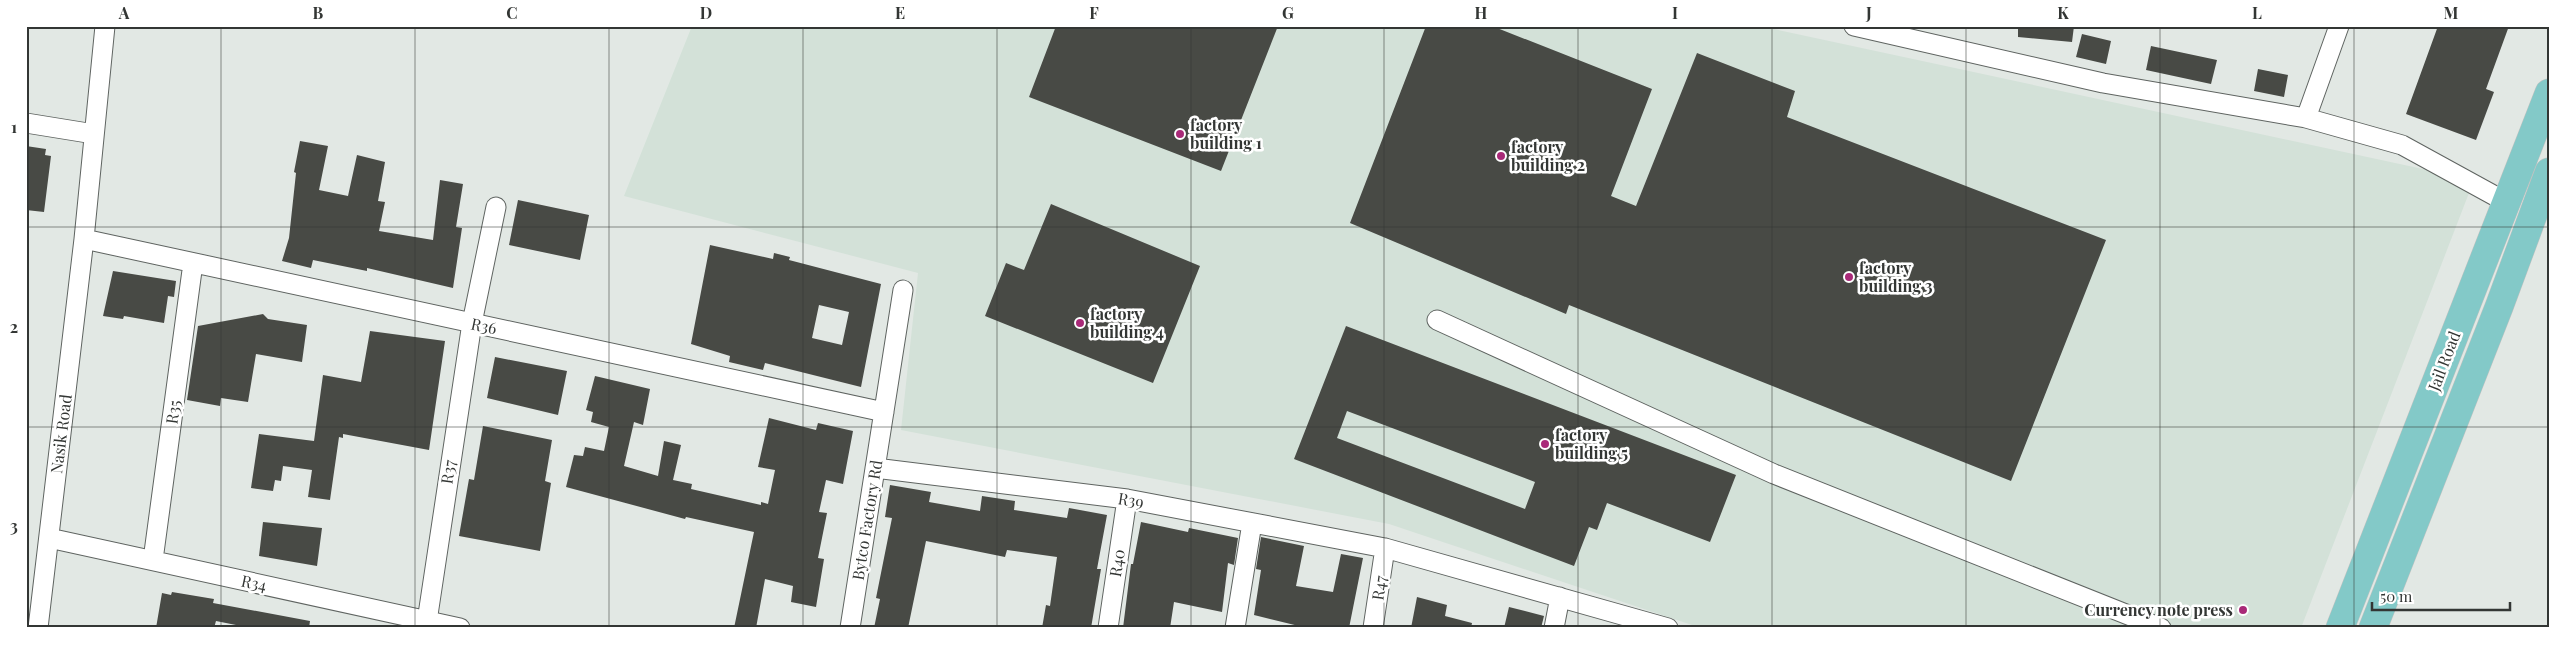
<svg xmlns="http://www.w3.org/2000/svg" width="2575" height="654" viewBox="0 0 2575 654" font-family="'Playfair Display',serif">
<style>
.built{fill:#d3e1d8}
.building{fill:#484a45;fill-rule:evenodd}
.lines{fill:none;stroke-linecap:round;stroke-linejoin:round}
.street-casing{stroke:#5f6461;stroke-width:21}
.primary-casing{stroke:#c2c3c2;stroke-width:29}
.street{stroke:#fff;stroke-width:19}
.primary{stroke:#83c9c8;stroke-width:28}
.grid{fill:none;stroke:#333634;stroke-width:1;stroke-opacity:0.55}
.poi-dot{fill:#a92978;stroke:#fff;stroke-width:2}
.labels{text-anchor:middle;stroke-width:5;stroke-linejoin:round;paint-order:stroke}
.poi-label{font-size:16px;font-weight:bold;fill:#333634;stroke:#fff;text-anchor:start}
.street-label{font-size:16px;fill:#333634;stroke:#fff}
.neatline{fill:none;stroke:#333634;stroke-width:2}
.grid-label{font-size:16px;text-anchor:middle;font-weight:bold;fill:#333634}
</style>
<rect width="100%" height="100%" fill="#e2e8e4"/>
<path class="built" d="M692,26H1760L2474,180L2301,628H1701L1389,524L901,430L918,273L624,196Z"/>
<path class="building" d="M1056,26H1278L1221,171L1029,97Z
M1426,26H1492L1652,89L1611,196L1636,206L1697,53L1795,91L1787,117L2106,240L2011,481L1569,305L1566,314L1350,223Z
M2018,26H2074L2072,42L2018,37Z
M2438,26H2509L2486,89L2494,92L2476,140L2406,114Z
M2082,34L2111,41L2106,64L2076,57Z
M2151,46L2217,60L2211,84L2146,70Z
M2258,69L2288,75L2284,97L2254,91Z
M300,141L328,146L319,190L348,196L357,155L385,162L378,201L385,202L379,231L433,240L440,180L463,184L456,227L462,228L453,288L367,268V271L313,260L311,268L282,261L289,238L296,173L294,172Z
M26,146L46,149L45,155L51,156L44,212L26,210Z
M518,200L589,215L580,260L509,245Z
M1051,204L1200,266L1153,383L985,316L1006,263L1024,270Z
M710,245L773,259L774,253L790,257L789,260L881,284L861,387L765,363L763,370L729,362L730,356L691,344ZM819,305L849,312L842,345L812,338Z
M113,271L176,281L174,297L168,296L164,323L124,316L123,319L103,316Z
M263,314L268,319L307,325L302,362L256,354L248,402L221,398L220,406L187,400L198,326Z
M1346,326L1736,475L1710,542L1607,503L1597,530L1589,527L1574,566L1294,459ZM1347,411L1535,482L1525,509L1337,438Z
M370,331L445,341L429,450L343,434V438L339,437L330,500L308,497L312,470L283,466L281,481L275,480L273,491L251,488L259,434L314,441L323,375L361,382Z
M495,357L567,371L558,415L487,398Z
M595,376L650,389L643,425L634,422L624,466L658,476L664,441L681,445L673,480L692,484L691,489L761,505V502L768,504L775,470L758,467L769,418L816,430L818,423L853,431L843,484L826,480L819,512L827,513L818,558L824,559L816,607L791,602L793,586L765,579L756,628H734L754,532L686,517L685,519L566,487L574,455L583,456L585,447L604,451L609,427L591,422L593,412L586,410Z
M483,426L552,440L545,481L551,483L540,551L459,536L469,479L474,480Z
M890,485L931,492L929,502L980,511L982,496L1015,501L1014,510L1067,518L1069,508L1107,515L1097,569H1101L1091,628H1042L1046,605L1050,606L1057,557L1007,550L1005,557L926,541L908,628H874L880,599L876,598L892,518L885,517Z
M263,522L322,528L317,566L259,556Z
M1141,522L1188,532L1189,528L1238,538L1234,565L1228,563L1222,612L1174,602L1170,628H1123L1131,564H1133Z
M1261,537L1304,546L1296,586L1333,592L1341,554L1363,558L1349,628H1307L1254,615L1261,570L1256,569Z
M172,592L214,599L213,603L310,621L309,628H251L216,621L214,628H156L162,593L171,595Z
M1417,597L1447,605L1445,616L1472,623L1471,628H1411Z
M1509,607L1544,616L1541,628H1504Z"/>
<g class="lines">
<defs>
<path id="street" d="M1854,26L2103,83L2306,118L2339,26
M2306,118L2402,145L2506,202
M26,123L94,134
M84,239L884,412
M1437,320L1774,474L2161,628
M875,468L1127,499L1385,548L1668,628
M49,538L460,628
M153,560L193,263
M38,628L84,239L105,26
M426,628L472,323L496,207
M850,628L903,290
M1108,628L1127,499
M1235,628L1252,523
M1373,628L1385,548
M1554,628L1560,597"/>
<path id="primary" d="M2340,628L2549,93
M2373,628L2499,307L2549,172"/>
</defs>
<use href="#street" class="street-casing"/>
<use href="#primary" class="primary-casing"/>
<use href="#street" class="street"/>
<use href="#primary" class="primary"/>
</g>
<path class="grid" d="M221,26V628M415,26V628M609,26V628M803,26V628M997,26V628M1191,26V628M1384,26V628M1578,26V628M1772,26V628M1966,26V628M2160,26V628M2354,26V628M26,227H2549M26,427H2549"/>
<g class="poi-dot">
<circle cx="1180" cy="134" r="5"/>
<circle cx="1501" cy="156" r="5"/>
<circle cx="1849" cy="277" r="5"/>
<circle cx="1080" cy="323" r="5"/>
<circle cx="1545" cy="444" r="5"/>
<circle cx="2243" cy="610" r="5"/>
</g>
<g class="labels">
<g class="poi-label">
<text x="1190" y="131">factory<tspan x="1190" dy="18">building 1</tspan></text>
<text x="1511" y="153">factory<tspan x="1511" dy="18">building 2</tspan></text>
<text x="1859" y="274">factory<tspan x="1859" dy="18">building 3</tspan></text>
<text x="1090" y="320">factory<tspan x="1090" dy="18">building 4</tspan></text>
<text x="1555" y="441">factory<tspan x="1555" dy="18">building 5</tspan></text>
<text x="2233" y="616" text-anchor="end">Currency note press</text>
</g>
<g class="street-label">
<text transform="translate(484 326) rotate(12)" y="6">R36</text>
<text transform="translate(2444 361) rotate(-69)" y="6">Jail Road</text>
<text transform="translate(173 412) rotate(-82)" y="6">R35</text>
<text transform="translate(61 434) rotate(-83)" y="6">Nasik Road</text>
<text transform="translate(448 472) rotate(-82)" y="6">R37</text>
<text transform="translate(1131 500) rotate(9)" y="6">R39</text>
<text transform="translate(867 520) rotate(-81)" y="6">Bytco Factory Rd</text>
<text transform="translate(1117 563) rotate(-81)" y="6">R40</text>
<text transform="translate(254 583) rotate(12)" y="6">R34</text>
<text transform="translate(1379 588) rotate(-82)" y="6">R47</text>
</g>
</g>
<rect width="2575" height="654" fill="none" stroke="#ffffff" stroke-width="55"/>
<path d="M2372 602v8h138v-8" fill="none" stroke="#333634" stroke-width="2.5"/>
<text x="2380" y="602" font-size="15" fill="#333634" stroke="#ffffff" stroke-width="4" paint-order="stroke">50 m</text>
<rect x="28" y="28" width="2520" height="598" class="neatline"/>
<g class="grid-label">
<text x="124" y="19">A</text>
<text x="318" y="19">B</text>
<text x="512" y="19">C</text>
<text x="706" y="19">D</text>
<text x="900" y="19">E</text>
<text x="1094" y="19">F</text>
<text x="1288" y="19">G</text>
<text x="1481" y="19">H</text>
<text x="1675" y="19">I</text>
<text x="1869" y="19">J</text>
<text x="2063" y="19">K</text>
<text x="2257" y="19">L</text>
<text x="2451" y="19">M</text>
<text x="14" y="133">1</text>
<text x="14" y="333">2</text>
<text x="14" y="532">3</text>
</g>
</svg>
